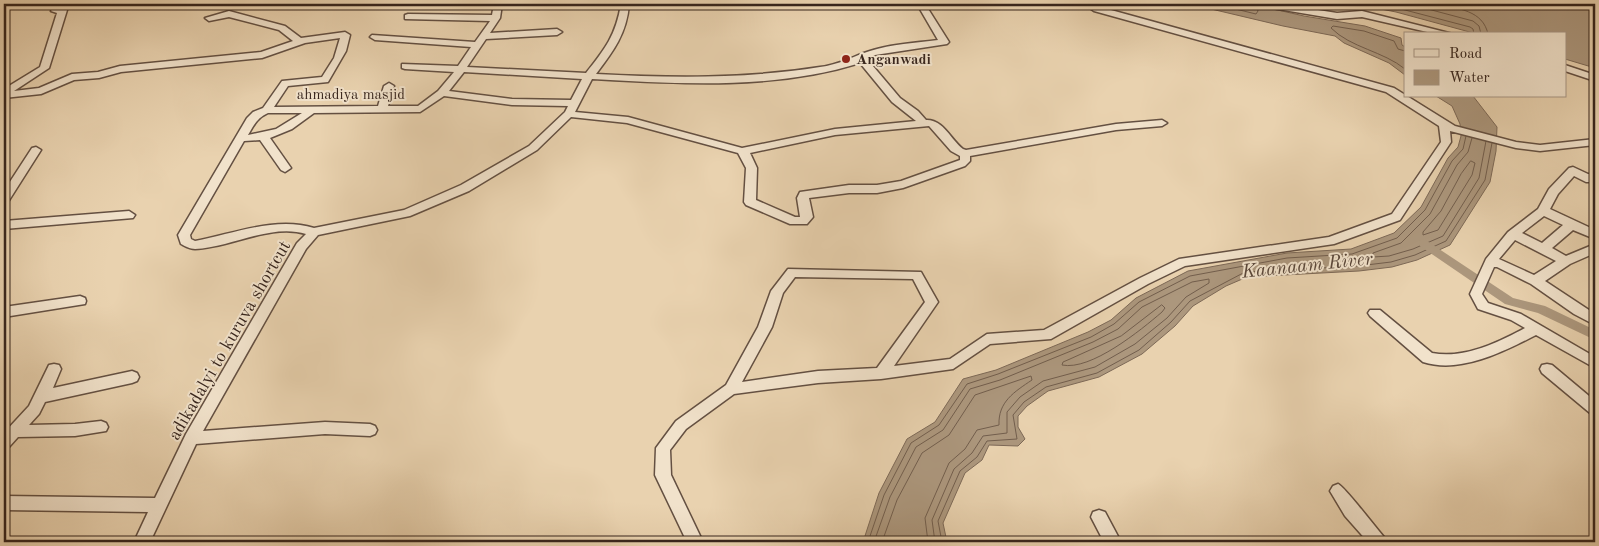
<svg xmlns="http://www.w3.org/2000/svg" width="1599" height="546" viewBox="0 0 1599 546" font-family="'Old Standard TT',serif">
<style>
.water{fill:#ac977d;stroke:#7d6957}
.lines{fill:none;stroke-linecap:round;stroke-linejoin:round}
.shore{stroke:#725e4d;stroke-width:1}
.canal{fill:#ac977d;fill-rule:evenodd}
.minor-casing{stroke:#645042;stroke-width:3}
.minor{fill:#f1e2cb;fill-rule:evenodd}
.poi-dot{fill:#8f2418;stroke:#f1e2cb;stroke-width:2}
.labels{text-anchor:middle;stroke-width:4;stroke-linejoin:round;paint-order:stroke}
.far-poi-label{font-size:15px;font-weight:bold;fill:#37251d;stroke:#f1e2cb;text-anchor:start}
.far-street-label{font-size:15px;fill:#37251d;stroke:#f1e2cb}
.street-label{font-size:18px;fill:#37251d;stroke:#f1e2cb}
.water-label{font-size:19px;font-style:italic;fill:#5a473a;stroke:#f1e2cb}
</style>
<rect width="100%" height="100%" fill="#e9d2af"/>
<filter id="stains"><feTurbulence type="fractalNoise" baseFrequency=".004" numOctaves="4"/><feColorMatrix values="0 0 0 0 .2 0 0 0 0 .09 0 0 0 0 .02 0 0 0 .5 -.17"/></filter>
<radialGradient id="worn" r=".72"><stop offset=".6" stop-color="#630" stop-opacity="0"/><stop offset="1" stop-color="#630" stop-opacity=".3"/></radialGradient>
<path class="water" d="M1190,4H1251L1304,16L1365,26L1401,38L1402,45L1405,47V75L1389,63L1344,43L1335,36L1283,26Z
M1355,4H1595V68L1565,59V34H1477L1396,12Z
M1436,96H1473L1497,127L1496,151L1490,182L1450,245L1417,260L1392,267L1359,271L1247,277L1226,286L1193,306L1175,326L1142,354L1099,377L1048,391L1027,406L1018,416V427L1025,439L1018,446L989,445L982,460L965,473L943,523L947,542H863L879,493L907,439L935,422L963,379L996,370L1088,332L1111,320L1136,298L1188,271L1287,253L1351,249L1394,233L1421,207L1448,158L1458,147L1461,136L1460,124L1452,106Z"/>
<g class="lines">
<path class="shore" d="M1215,4L1256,14L1258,11L1256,4
M1382,4L1470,27L1473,29L1474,34
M1409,4L1473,21L1479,26L1481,34
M1438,4C1458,9 1483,10 1488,34
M1405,51L1398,49L1394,41L1364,31L1333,26L1331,28C1351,48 1383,51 1405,69
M1472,138L1468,152L1457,165L1430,214L1401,243L1373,253V257L1389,256L1413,249L1443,236L1479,178L1486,141
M1471,161L1475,163L1472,175L1438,230L1423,235V232L1441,211L1461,174Z
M1162,305L1165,308L1162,312C1141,330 1091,371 1062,365L1063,362L1070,359L1121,336Z
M868,542L884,495L911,443L939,425L967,384L998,374L1091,337L1114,324L1139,302L1190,276L1287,258L1352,254L1397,238L1425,210L1452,161L1463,149L1466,136
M874,542L890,497L916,447L943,430L970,389L1000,380L1093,342L1118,329L1142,307L1192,282L1209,279V283L1186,297L1167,318L1135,344L1095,367L1043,381L1020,397L1007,412V433L983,436L972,453L954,469L932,520L935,542
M882,542L897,500L922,453L949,435L975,395L1031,376L1032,380C1014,392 998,402 999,425L977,430L965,449L949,463L925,518L928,542
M942,542L938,521L960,471L977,457L987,441L1017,439L1013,415L1024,402L1046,387L1097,373L1139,350L1171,322L1190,301L1245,272L1358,266L1391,262L1415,255L1446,241L1485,180L1492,143"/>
<path class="canal" d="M1424,239L1513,298L1545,306L1595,330V340L1538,313L1505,304L1420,246L1419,243L1420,240Z"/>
<defs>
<path id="minor" d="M56,4H64L62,7L67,10L49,68L14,91L39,88L72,74L98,72L120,66L261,52L293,41L279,30L229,17L209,21L205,18L229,11L285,26L301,38L345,32L350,35L346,51L328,82L288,86L274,107L378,106L384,86L389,83L394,86L388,106H418L438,91L454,72L405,69L402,68V64L458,66L471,47L375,40L370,37L372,35L475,42L490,21L405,19V15L408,14L492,15L494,4H502L500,18L490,33L557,29L562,32L557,35L486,39L467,67L586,73C605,49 616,35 621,4H629C627,33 613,52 596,74C671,78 745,79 820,67C838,65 854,56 870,51C891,44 916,43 938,40L917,4H925L949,42L947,44L875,55L867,59L900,98L918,111L926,120C943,119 951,140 963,149L966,150L1116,124L1162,120L1167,123L1162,126L1116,130L970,156V161L965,166L903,188L877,193H849L809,198L813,217L807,224H790L746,205L744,202L746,168L738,153L627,123L571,117L537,150L469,191L410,216L318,235L306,249L203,431L325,422L370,424L375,426L377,430L375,434L370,436L325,434L196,444L150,542H134L148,512L4,510V496L155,498L186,434L297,243L306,234C271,223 230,248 195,249C190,249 185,246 181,244L178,235L247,118L253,112L263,108L282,81L322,77L334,58L340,38L305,43L262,58L121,72L99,78L74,80L41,94L4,98V89L40,67L57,13L51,11ZM860,63L892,102L916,121L835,129L742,148L628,117L575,112L592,79C680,84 774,90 860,63ZM464,72L582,79L571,100L512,99L449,91ZM444,96L512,105L568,106L565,112L529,146L461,185L404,210L314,228C276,216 233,234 195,241L191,239L190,235L244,141L260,140L281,170L285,172L291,168L270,138L292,129L314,113L420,112ZM268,113H302L276,129L248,135C254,125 257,118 268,113ZM929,126L951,151L960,156V160L901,181L877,185H849L800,192L797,198L800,217H795L756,200L757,168L750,153L835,135Z
M1084,4H1094L1100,7L1394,88L1455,126L1516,142L1540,145L1595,139V145L1540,151L1516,148L1450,131L1451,142L1400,220L1334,244L1185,266L1148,284L1051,339L990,344L953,369L881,379L818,383L734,394L686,429L670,450L671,475L703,542H687L655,475L656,448L676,421L726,385L758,327L771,291L788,269L921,272L938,302L894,366L950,359L987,334L1044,330L1140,278L1179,259L1329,237L1392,214L1441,142L1439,126L1386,92L1094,11ZM795,277L913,279L925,302L877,368L818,371L742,382L772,327L783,293Z
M1262,4H1280L1337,13L1362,11L1453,34H1436L1362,17L1337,19L1266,7Z
M1565,65L1595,75V81L1565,71Z
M36,147L41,150L8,202L4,203V191L32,148Z
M1573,167L1588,174H1595V182H1586L1574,176L1558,194L1550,209L1595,230V239L1573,230L1552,248L1566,256L1595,244V253L1570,264L1545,281L1595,314V325L1574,314L1531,284L1497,267H1494L1482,294L1488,303L1521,314L1595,357V368L1536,335C1503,352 1460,374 1423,362L1370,316L1368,313L1370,310H1380L1432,353C1464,359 1497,343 1525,328L1511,320L1478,309L1470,294L1486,259L1508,232L1538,209L1549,189L1569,168ZM1544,216L1563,225L1542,243L1522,233ZM1515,240L1556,261L1534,275L1499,259Z
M129,211L135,215L133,218L4,229V221Z
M80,296L85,298L86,301L85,304L4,317V307Z
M54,364L59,365L61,369L53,388L132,371L137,373L139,377L137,381L132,383L45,402L39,414L29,425L75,424L101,421L106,423L108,427L106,431L75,436L18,437L9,447L4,449V433L29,406L49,365Z
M1547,364L1552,365L1595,401V415L1590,413L1542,373L1540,369L1542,365Z
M1338,484C1344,486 1376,528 1384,537L1386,542H1368L1345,516L1330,491L1333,486Z
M1099,510L1105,512L1121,542H1104L1091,517L1093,512Z"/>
</defs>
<use href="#minor" class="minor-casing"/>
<use href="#minor" class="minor"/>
</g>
<circle class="poi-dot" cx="846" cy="59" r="5"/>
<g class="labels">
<g class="far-poi-label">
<text x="856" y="64">Anganwadi</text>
</g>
<g class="far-street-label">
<text x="351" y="99">ahmadiya masjid</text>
</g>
<g class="street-label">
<text transform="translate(229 340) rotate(-60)" y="6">adikadalyi to kuruva shortcut</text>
</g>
<g class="water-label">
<text transform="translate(1307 264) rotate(-6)" y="7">Kaanaam River</text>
</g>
</g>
<rect width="1599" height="546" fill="none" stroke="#e9d2af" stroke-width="20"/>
<rect x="5" y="5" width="1589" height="536" fill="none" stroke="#37251d" stroke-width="2.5"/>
<rect x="10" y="10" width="1579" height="526" fill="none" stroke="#37251d"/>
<rect x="1404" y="32" width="162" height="65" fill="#f1e2cb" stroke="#a79685"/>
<rect x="1414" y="49" width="25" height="8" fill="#f1e2cb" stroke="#a79685"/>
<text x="1449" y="58" font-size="15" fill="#37251d">Road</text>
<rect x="1414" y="70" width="25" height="15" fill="#ac977d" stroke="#a79685"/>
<text x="1449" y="82" font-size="15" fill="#37251d">Water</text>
<rect width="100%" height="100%" filter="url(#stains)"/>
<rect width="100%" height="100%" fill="url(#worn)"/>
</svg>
